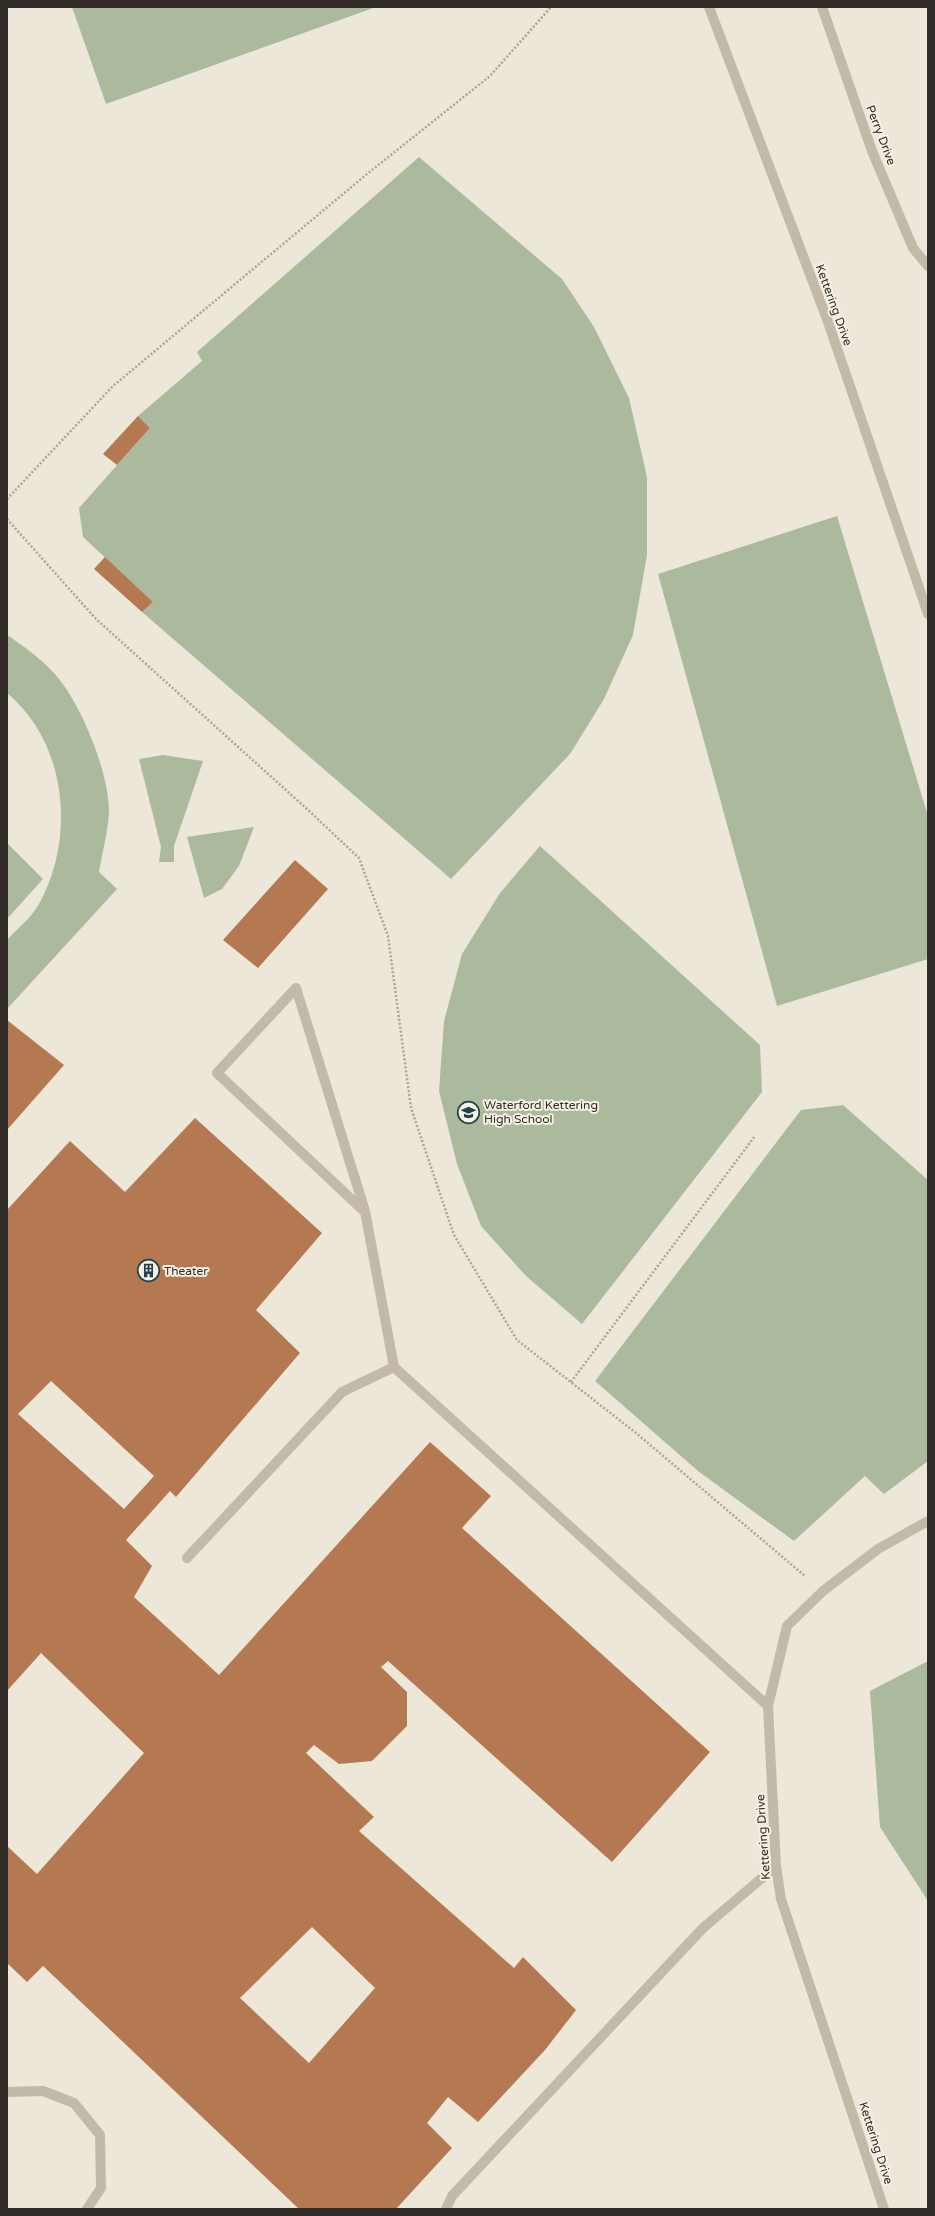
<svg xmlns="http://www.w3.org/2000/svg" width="935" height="2216" viewBox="0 0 935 2216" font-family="'Varela Round',sans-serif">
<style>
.green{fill:#abba9c}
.building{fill:#b47951;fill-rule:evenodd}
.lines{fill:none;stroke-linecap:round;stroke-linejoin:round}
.path{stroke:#afa392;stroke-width:2.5;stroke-dasharray:2 2;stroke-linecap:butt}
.service{stroke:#c3b9a8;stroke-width:10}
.minor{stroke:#c3b9a8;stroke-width:10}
.labels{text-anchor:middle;stroke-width:4;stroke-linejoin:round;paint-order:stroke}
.street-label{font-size:12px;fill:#312c27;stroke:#f6f1e5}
.poi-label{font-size:12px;fill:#312c27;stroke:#f6f1e5;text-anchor:start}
</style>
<rect width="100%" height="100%" fill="#ede7da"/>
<path class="green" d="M72,7H376L106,104Z
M419,157L562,279L594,327L629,398L647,477V555L633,635L604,699L570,754L451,879L142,612L153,602L83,537L79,508L150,428L138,416L202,361L197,352Z
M837,516L928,816V959L777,1006L658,574Z
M7,635C26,647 53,668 65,687C86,718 109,775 109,812C108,832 102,853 99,872L117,889L7,1009V940C17,929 32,917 39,904C76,837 67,743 7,693Z
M163,755L203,761L174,846V862H159L161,847L139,759Z
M254,827L239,866L222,889L204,898L187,837Z
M7,843L43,879L7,919Z
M540,846L760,1045L762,1092L582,1324L526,1276L481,1226L457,1164L439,1091L444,1021L462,954L500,893Z
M843,1105L928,1180V1461L884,1494L865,1476L794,1541L698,1471L595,1381L801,1110Z
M928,1661V1901L880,1827L870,1691Z"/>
<path class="building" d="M138,416L150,428L117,465L103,454Z
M105,557L153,602L142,612L94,569Z
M295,860L328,889L258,968L223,940Z
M7,1020L64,1065L7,1130Z
M195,1118L322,1233L256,1310L300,1353L176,1497L170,1491L126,1540L152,1566L134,1597L219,1675L430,1442L491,1496L462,1528L710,1752L612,1862L388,1661L381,1667L407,1692V1726L372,1761L339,1764L314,1745L306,1753L374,1817L359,1831L514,1968L523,1957L576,2010L545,2050L478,2122L448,2097L427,2123L452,2148L396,2209H299L43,1966L27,1982L7,1963V1846L37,1874L144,1753L41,1653L7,1691V1210L70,1141L125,1192ZM51,1381L154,1476L124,1509L18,1414ZM312,1927L375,1988L309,2063L240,1998Z"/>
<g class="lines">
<path class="path" d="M7,499L113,386L367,174L490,76L551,7
M7,519L96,619L307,809L359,858L388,936L411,1108L454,1235L517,1340L636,1433L805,1576
M571,1382L755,1136"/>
<path class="service" d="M296,988L365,1211L394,1367L768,1706
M296,988L217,1073L364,1211
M187,1558L342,1392L394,1367
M7,2092L43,2091L74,2103L100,2135L101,2188L87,2209
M446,2209L452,2196L703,1928L776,1866"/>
<path class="minor" d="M709,7L828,322L928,614
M822,7L872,151L913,248L928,266
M884,2209L781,1899L776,1866L768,1706L787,1626L823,1591L878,1549L928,1521"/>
</g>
<defs>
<symbol id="school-ring" viewBox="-11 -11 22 22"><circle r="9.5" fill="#f6f1e5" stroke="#22434c" stroke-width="1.5"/><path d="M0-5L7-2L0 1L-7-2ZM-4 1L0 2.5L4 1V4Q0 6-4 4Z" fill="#22434c"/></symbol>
<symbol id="building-ring" viewBox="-11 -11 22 22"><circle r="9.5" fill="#f6f1e5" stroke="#22434c" stroke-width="1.5"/><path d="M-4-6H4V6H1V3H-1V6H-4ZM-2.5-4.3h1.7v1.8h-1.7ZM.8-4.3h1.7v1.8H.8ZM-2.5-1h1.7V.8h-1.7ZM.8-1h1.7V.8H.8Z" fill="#22434c"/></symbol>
</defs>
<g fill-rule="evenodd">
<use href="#school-ring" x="456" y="1100" width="25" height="25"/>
<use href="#building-ring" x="136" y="1258" width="25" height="25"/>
</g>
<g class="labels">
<g class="street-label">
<text transform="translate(881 135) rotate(69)" y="4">Perry Drive</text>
<text transform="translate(834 305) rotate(70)" y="4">Kettering Drive</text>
<text transform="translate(763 1837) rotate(-94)" y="4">Kettering Drive</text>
<text transform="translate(876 2143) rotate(72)" y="4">Kettering Drive</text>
</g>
<g class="poi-label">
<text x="484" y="1109">Waterford Kettering<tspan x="484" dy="14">High School</tspan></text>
<text x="164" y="1275">Theater</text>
</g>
</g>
<rect width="935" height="2216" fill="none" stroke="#312c27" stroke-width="16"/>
</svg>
